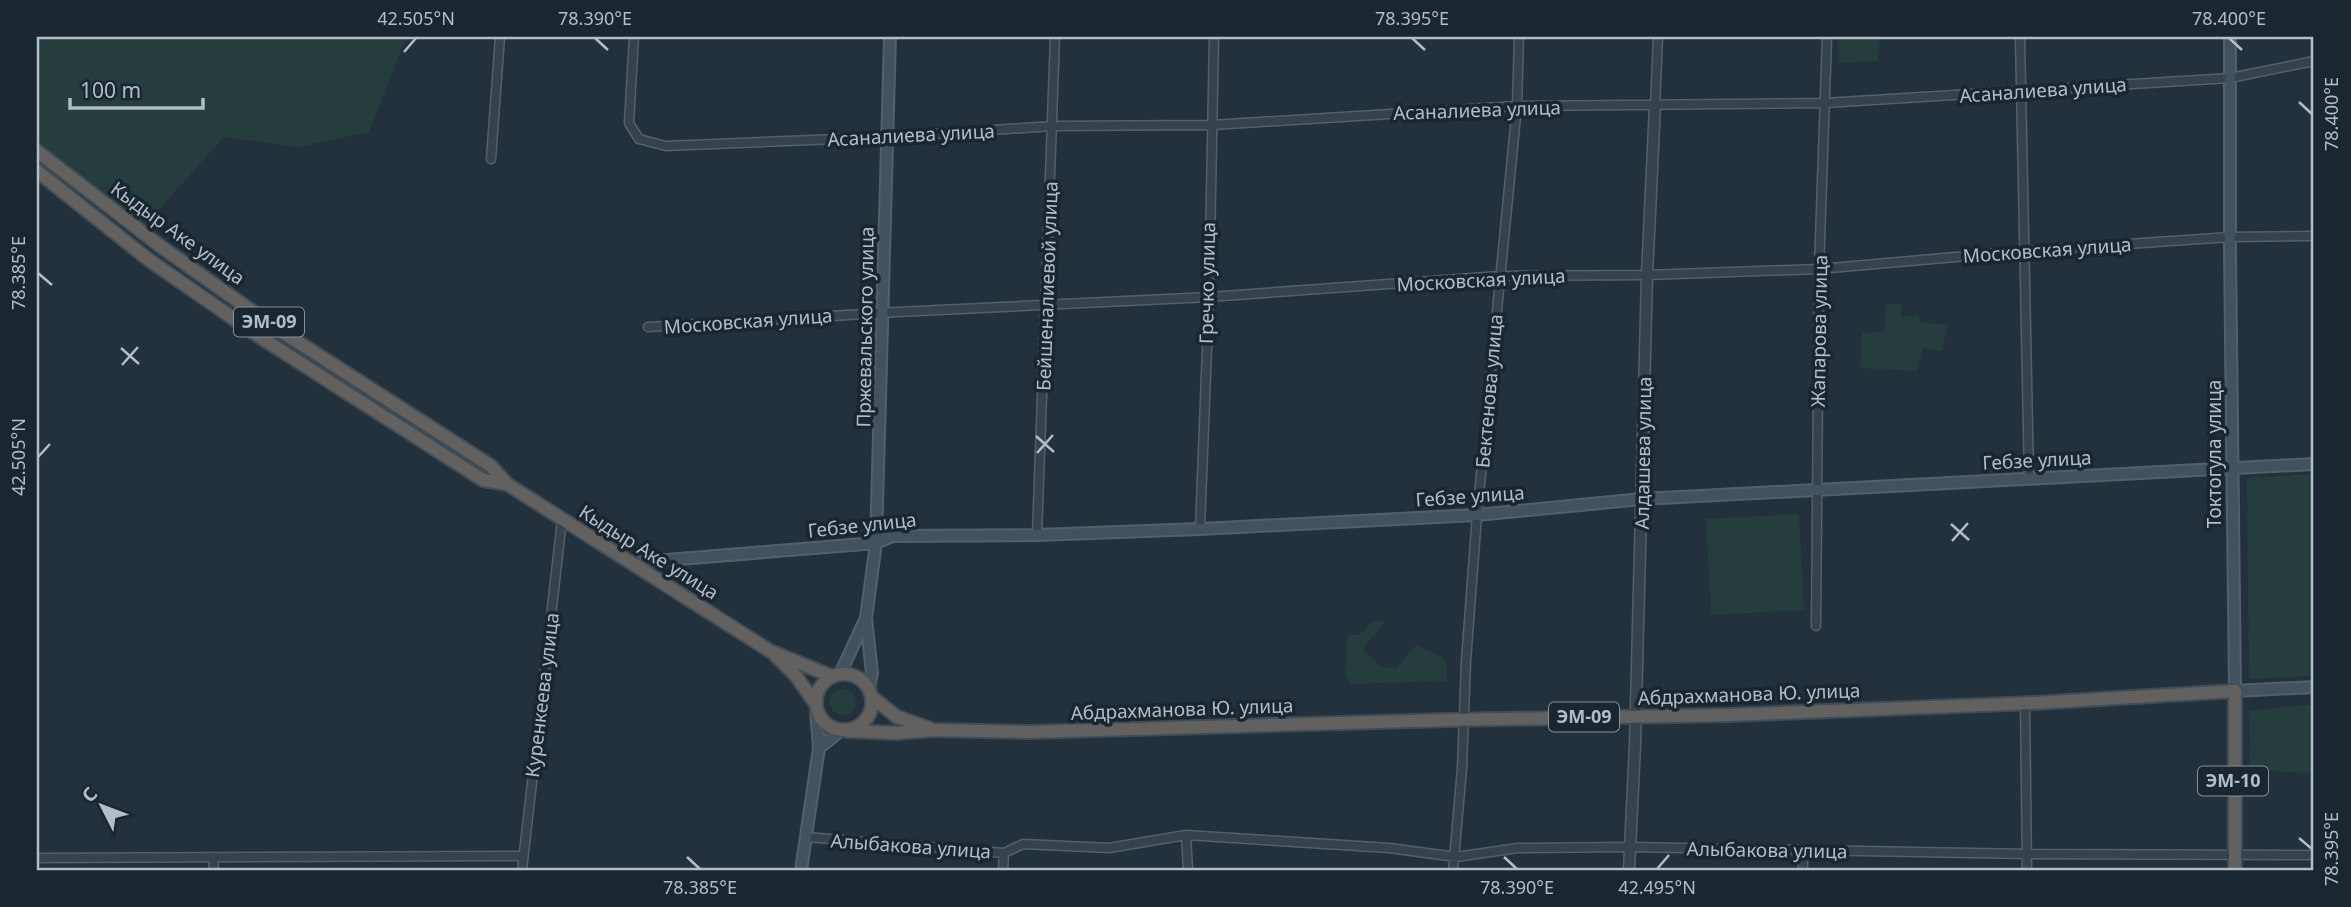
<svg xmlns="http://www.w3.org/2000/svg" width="2351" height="907" viewBox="0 0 2351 907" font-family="'Noto Sans',sans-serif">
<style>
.green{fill:#253e3d}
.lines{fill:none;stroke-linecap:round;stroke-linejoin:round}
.minor-casing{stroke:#546069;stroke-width:11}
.tertiary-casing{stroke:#546069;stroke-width:13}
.secondary-casing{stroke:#546069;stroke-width:14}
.trunk-casing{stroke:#414d56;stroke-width:16}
.minor{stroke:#36424c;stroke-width:8}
.tertiary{stroke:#36424c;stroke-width:10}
.secondary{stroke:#43525f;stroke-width:10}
.trunk{stroke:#62615f;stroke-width:12}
.ticks{fill:none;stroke:#b1bdc7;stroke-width:2.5}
.labels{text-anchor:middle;stroke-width:7;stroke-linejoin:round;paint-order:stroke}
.shield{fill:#1b2730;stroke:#84909a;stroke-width:2}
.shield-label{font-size:18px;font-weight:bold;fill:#b1bdc7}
.street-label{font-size:19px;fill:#b1bdc7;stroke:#1b2730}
.neatline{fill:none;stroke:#b1bdc7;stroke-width:2.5}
.ticks-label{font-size:18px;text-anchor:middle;fill:#b1bdc7}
</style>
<rect width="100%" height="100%" fill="#22313b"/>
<path class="green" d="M37,37H406L369,132L298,147L224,137L144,226L37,143Z
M1838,37H1880L1878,61L1838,63Z
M1886,304H1901V317L1919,315L1920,323L1948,324L1942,351L1923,348L1917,371L1860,368L1862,333L1884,332Z
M2314,474V676L2249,679L2247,478Z
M1799,514L1804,610L1711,615L1706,519Z
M1386,621L1364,647V652L1381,666L1395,669L1416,645L1441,656L1447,663L1446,681L1351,684L1345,674L1348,635H1360L1372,622Z
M830 702a13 13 0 1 1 26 0a13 13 0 1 1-26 0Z
M2314,704V773L2250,770L2249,711Z"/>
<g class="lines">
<defs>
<path id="minor" d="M634,37L629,123L639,139L666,146L887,137L1053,126L1212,125L1517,106L1825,103L2230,78L2314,61
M2020,37L2029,478
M1655,106L1658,37
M491,159L500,37
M648,327L897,312L1209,297L1500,276L1647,275L1819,269L2024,251L2230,237L2314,236
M1200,529L1209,297L1214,37
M1037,535L1055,37
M1816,626L1819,269L1827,37
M2025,703L2027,870
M1186,835L1188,870
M806,837L1004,853L1023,844L1109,848L1186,835L1389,848L1456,857L1518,848L1630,847L2027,854L2314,855
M213,857L214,870
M37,858L523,856
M522,870L562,520
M1003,870L1004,853
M1453,870L1462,769L1466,661L1477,515L1517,106L1519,37
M1803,870V850"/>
<path id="tertiary" d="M1629,870L1635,745L1647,275L1655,106"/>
<path id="secondary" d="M2230,37V250L2235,691L2314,687
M630,563L876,543L892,536L1037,535L1200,529L1477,515L1642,499L2314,464
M840,674L866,618
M869,688L872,673L866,618L876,543L890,37
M819,748L840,731
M801,870L819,748L816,711"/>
<path id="trunk" d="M37,151L160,246L273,326L491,466L507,484L770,651L831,676
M37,171L149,260L263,339L483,480L507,484
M775,655L796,676L815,703
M816 702a28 28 0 1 1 56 0a28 28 0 1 1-56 0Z
M872,697L897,717L929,728
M847,731L896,733L933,730L1029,732L1448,720L1730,715L2034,703L2235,691V870"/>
</defs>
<use href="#minor" class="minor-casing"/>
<use href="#tertiary" class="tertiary-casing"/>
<use href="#secondary" class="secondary-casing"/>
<use href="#trunk" class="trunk-casing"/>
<use href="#minor" class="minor"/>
<use href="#tertiary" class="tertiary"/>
<use href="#secondary" class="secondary"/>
<use href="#trunk" class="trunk"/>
</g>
<path class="ticks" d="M595,38L608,50M1412,38L1425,50M2229,38L2242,50M404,52L416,38M2299,102L2312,114M38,273L52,285M121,348L139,364M122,365L138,347M1036,436L1054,452M1037,453L1053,435M38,457L50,444M1951,524L1969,540M1952,541L1968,523M2299,838L2312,849M687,857L700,869M1504,857L1517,869M1657,869L1669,855"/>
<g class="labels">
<g class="shield">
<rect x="234" y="307.5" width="70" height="29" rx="5"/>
<rect x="1549" y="702.5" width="70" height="29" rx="5"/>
<rect x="2198" y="766.5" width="70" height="29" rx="5"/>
</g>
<g class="shield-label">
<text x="269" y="328">ЭМ-09</text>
<text x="1584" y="723">ЭМ-09</text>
<text x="2233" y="787">ЭМ-10</text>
</g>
<g class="street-label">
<text transform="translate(2043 90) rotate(-4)" y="7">Асаналиева улица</text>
<text transform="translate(1477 110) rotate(-2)" y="7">Асаналиева улица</text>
<text transform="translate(911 135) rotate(-3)" y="7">Асаналиева улица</text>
<text transform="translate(178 233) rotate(36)" y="7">Кыдыр Аке улица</text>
<text transform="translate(2047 250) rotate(-4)" y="7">Московская улица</text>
<text transform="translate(1481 280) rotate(-3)" y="7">Московская улица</text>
<text transform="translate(1207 283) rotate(-89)" y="7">Гречко улица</text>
<text transform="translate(1047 286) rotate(-88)" y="7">Бейшеналиевой улица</text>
<text transform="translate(748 321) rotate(-4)" y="7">Московская улица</text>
<text transform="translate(865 327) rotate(-89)" y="7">Пржевальского улица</text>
<text transform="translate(1819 331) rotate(-89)" y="7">Жапарова улица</text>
<text transform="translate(1489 391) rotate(-85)" y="7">Бектенова улица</text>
<text transform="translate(1643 453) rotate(-89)" y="7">Алдашева улица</text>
<text transform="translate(2214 454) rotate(-90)" y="7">Токтогула улица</text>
<text transform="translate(2037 460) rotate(-3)" y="7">Гебзе улица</text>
<text transform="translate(1470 496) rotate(-4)" y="7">Гебзе улица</text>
<text transform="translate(862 525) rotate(-6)" y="7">Гебзе улица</text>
<text transform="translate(649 552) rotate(32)" y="7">Кыдыр Аке улица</text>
<text transform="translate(1749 694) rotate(-2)" y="7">Абдрахманова Ю. улица</text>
<text transform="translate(542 695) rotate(-83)" y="7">Куренкеева улица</text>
<text transform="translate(1182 709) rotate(-2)" y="7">Абдрахманова Ю. улица</text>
<text transform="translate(911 846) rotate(4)" y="7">Алыбакова улица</text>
<text transform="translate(1767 850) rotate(1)" y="7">Алыбакова улица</text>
</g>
</g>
<rect width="2351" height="907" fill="none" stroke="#1b2730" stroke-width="77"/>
<g transform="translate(102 806) rotate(312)" stroke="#1b2730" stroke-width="5" paint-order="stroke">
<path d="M0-5L12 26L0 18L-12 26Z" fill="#b1bdc7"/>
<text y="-10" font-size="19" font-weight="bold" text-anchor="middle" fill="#b1bdc7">С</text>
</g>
<path d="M70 98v10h133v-10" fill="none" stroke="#b1bdc7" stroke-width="3.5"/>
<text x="80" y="98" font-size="21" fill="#b1bdc7" stroke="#1b2730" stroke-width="5" paint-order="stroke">100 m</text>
<rect x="38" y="38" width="2274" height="831" class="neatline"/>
<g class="ticks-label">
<text x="416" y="25">42.505°N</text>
<text x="595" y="25">78.390°E</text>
<text x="1412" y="25">78.395°E</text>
<text x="2229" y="25">78.400°E</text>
<text transform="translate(2332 114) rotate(-90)" y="6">78.400°E</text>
<text transform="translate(19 273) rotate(-90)" y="6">78.385°E</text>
<text transform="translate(19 457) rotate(-90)" y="6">42.505°N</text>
<text transform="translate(2332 849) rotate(-90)" y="6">78.395°E</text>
<text x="700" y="894">78.385°E</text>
<text x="1517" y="894">78.390°E</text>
<text x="1657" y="894">42.495°N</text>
</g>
</svg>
